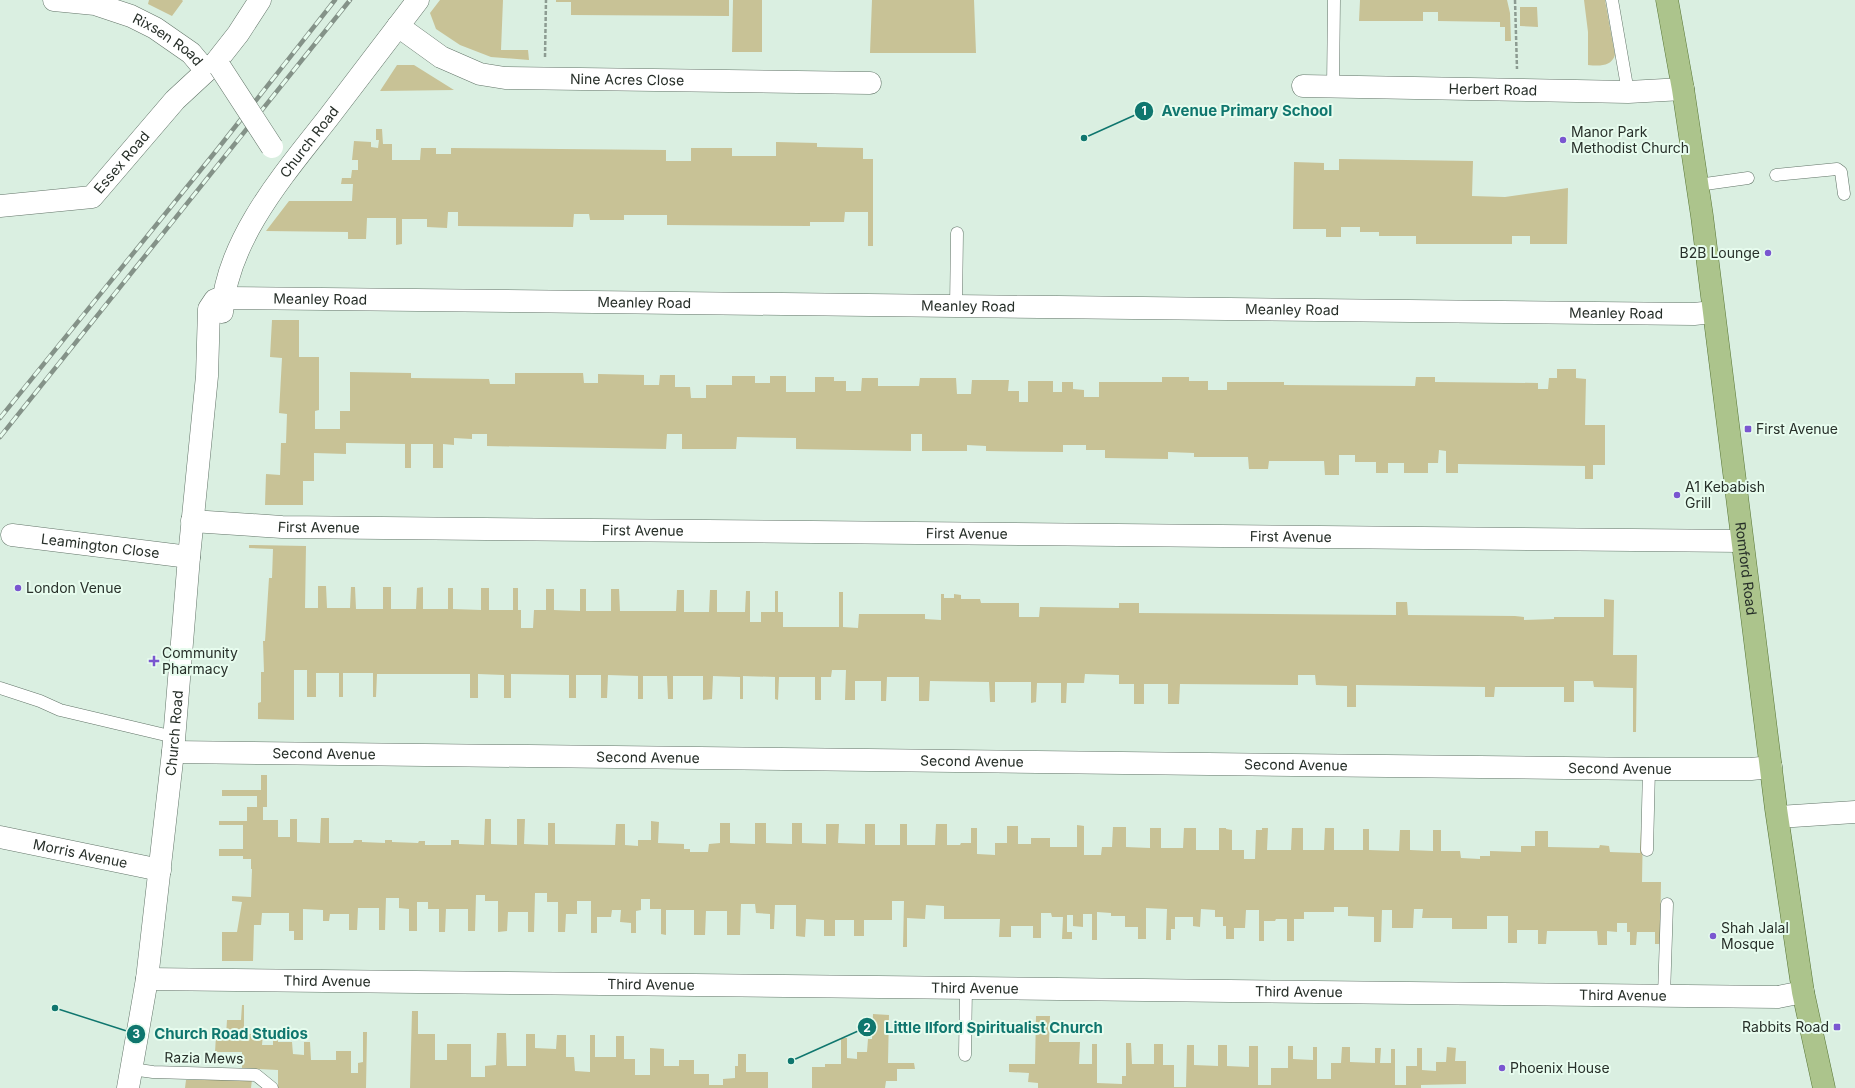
<svg xmlns="http://www.w3.org/2000/svg" width="1855" height="1088" viewBox="0 0 1855 1088" font-family="Inter,sans-serif">
<style>
.green{fill:#c8c296}
.lines{fill:none;stroke-linecap:round;stroke-linejoin:round}
.lane-casing{stroke:#627468;stroke-width:13}
.street-casing{stroke:#627468;stroke-width:23}
.primary-casing{stroke:#597637;stroke-width:23}
.path{stroke:#8c9b91;stroke-width:2.5;stroke-dasharray:4 2;stroke-linecap:butt}
.lane{stroke:#fff;stroke-width:12}
.street{stroke:#fff;stroke-width:22}
.primary{stroke:#acc48c;stroke-width:22}
.rail-casing{stroke:#849288;stroke-width:4.5}
.rail{stroke:#e7fcee;stroke-width:3;stroke-dasharray:9;stroke-linecap:butt}
.street-bridge-casing{stroke:#627468;stroke-width:23;stroke-linecap:butt}
.street-bridge{stroke:#fff;stroke-width:22}
.poi-dot{fill:#7a56d0;stroke:#e7fcee;stroke-width:1.5}
.labels{text-anchor:middle;stroke-width:4;stroke-linejoin:round;paint-order:stroke}
.street-label{font-size:14px;fill:#272f29;stroke:#e7fcee}
.poi-label{font-size:14px;fill:#272f29;stroke:#e7fcee;text-anchor:start}
.leader{fill:none;stroke:#0f766e;stroke-width:1.5}
.callout-dot{fill:#0f766e;stroke:#e7fcee;stroke-width:1.5}
.mark-label{font-size:12px;text-anchor:middle;font-weight:bold;fill:#fff}
.callout-label{font-size:15px;text-anchor:middle;font-weight:bold;fill:#0f766e;stroke:#e7fcee;stroke-width:4;stroke-linejoin:round;paint-order:stroke}
</style>
<rect width="100%" height="100%" fill="#daefe1"/>
<path class="green" d="M149,0H182L183,1L172,16L148,4Z
M440,0H503L501,50H528L529,60L491,57L460,45L436,29L430,13Z
M556,0H729V16L571,15V2H556Z
M733,0H762V52H732Z
M872,0H974L976,53H870Z
M1360,0H1507L1510,13L1511,41H1505V27H1500V22L1438,21V12H1423V21H1359Z
M1584,0H1605L1615,55C1611,67 1599,66 1588,65V32Z
M1520,7H1537L1538,27L1520,26Z
M397,65H414L454,90L380,91Z
M376,129H382L383,144H392V160H420L421,148H436V154H451V148L666,150V161H691V148H732V156H776V142L817,143V147L863,148V159H873V246H868V212H845L844,222H810V226L667,225V215H624V220H590L589,214H574L573,227L458,226V212H448L447,228L427,227V219H402V244L396,245V218H367L366,239H348V232L266,231L289,201H352L353,184H341L342,178H351L352,170H358V160H352L354,141L371,142V147L378,148L379,140H376Z
M1339,159L1473,161L1472,196L1505,197L1568,188L1567,244H1530V236H1512V244H1416V236H1379V232H1360V227H1341V237H1326V229H1293L1294,162L1324,163V170H1339Z
M272,320H299V357H319V410L315,411V429H340V411H350V372L411,373V378L489,379L490,384H515V373H583L584,383H598V374L644,375V385H659L660,375H675V387H690L691,398H706V385H732V376H755V383H770V376H786V392H815V377H834V381H846V391H861L862,378H878V386H919L920,378H956L957,394H971L972,380H1009L1008,391H1019V402H1028V381H1053V392H1062V382H1073V389L1084,390V397H1099V382H1162V377H1189V381H1208V390H1227V382H1284V385L1415,386L1416,377H1435V382L1538,383V389H1548L1549,378H1557V369H1576V378L1586,379L1585,425H1605V465H1593V479H1585V466L1458,464V473H1446V451L1439,450L1438,463H1428V473H1404V463H1388V473H1376V462H1355V455H1339V475H1325L1324,461H1269L1268,469H1249L1248,457H1194V453L1168,452V459L1105,458V450H1086V445H1063V452L986,451V446L967,445V451H922V434H911V451L796,449V438L737,437L736,449H682V434H667L666,449L487,446V434H472V439L454,438V445L443,444V468H433V444H411V468H405V444L346,443V454L314,453V481H303V505H265L266,474L280,475L281,443H286L287,414L279,413L282,358L270,357Z
M249,545L306,546L305,608H318V586H326L327,608H350L351,587H355L356,609H383V587H391V609H416L417,588L423,587V609H448V588H453V609L481,610V588H489V610H513V588H518V610H521V628H533L534,610H546V589H554V610L580,611V589H586V611H611V589H619L620,611H676L677,590H684V612H709L710,590H717V612H745L746,591H750V622H761V612H775V591H778V612H783V627H839V592H843V627L858,628L859,614H925V619L941,620V594H944V598H954V594L961,595V599H980L981,603H1019V617H1039L1040,607L1119,608V603H1139V613L1396,615V602H1407L1408,615L1515,616L1524,617V620L1554,619V617H1604V599L1614,600L1613,655H1637L1636,732H1633V688L1594,687L1593,681H1574V702H1564V687H1495L1494,697H1485V687L1356,685V707H1347V686L1316,685L1315,675H1298V685L1180,684L1179,704H1168V684H1144V704H1134V684H1119V675L1085,674L1084,683H1067L1066,703H1061V683H1037L1036,702L1031,703V682H995V702H990L989,682L930,681L929,701H919V677H887L886,701H881V681H855V700H845L846,670H832L831,677H821V700H815V677H779L778,700L775,699V677L743,676V699H740V677L713,676L712,699L703,700V676H673V699H668L667,676H643V699H638V676L608,675L607,698H601V675H576V698H569V675L511,674V698H504V675L478,674V698H470V674H377L376,697H373V673H343V697H339V673H316V697H307V670H294V720L258,719V703L261,702V672H264L263,641H265L269,578H272L273,549L249,548Z
M261,775H267V807H263V820H278V837H290V819H297V842L320,843L321,818H329V843H353L354,840H362V842L385,843V840H392V842L418,843L419,841H425V845H451V840H459V844L484,845L485,819H491V844L517,845V819H525L524,844L548,845V823H555V844L615,845L616,824H625V845L638,846V840H651V821L659,822L658,843L684,844V849H690V852H708L709,844L720,843V823H730V843L755,844V823H766V843L792,844V823H802V843L826,844V824H839L838,843L865,844V824H875V845H900V824H907V845H935L936,824H947V845H960L961,843H971V828H977V854L995,855V843H1007V826H1018V844H1031V838H1050V847H1077V825L1084,826V855H1101L1102,847H1112L1113,827H1126V847L1150,848V828H1161V848H1183L1184,828H1196V850H1219V828H1226V829L1232,830V850H1244V859H1255L1256,830H1262V828H1268L1267,850H1291L1292,828H1303V850H1324L1325,828H1334V850H1363V829H1369V850L1399,851L1400,830H1410V850L1433,851V830H1441V851H1460L1461,858L1480,859V856H1490V851L1521,852V846H1535V831H1548V847L1599,848L1600,845L1609,846L1610,852L1640,853L1641,826H1643L1642,882H1661L1660,944H1655V932H1637L1636,945H1630V932H1627V923H1617V932L1607,931V945H1598L1597,931H1547L1546,944H1538V930H1517V943H1508V916H1487V929H1452V918H1422L1423,909H1414L1413,928H1392V910H1382L1381,942H1374V917L1348,916V907H1334V912H1304V919H1294V941H1287V919H1276L1275,921H1264V941H1259V910H1246L1245,928H1234V939H1226V926H1223V917H1215V910L1201,909L1200,927L1193,926V917H1175V929H1171V940H1166L1167,909L1146,908V939H1138V927H1125V916H1111V913L1097,912V940H1092V914H1083V927L1073,926V915H1067V932H1072V939H1062L1063,917H1052L1051,913H1041V938H1033V926H1011V937H999L1000,919H944V906L926,905L925,919L907,918V947H903L904,901H892V920H864V936H854V920H835V936H824V920L806,919L805,937L796,936V905H775L774,929H770V914L756,913L755,904H741L740,935H727V911H706L705,935H694V910H666V935L661,934V909H650V899H641V910L636,911V933H631V923L620,922L621,910H612L611,917H597V933H591V901H577V914H566L565,932H558V902H547V893H535L534,932H528V912H508L507,931L498,932V901H485V895H476L475,931H468V909H446L445,932H439V909H428V902H417V931H409V909L399,908V898H386L385,930H379V908H358L357,930H349V914H330L329,921H323V910L303,909V940H294V931H289V913H262L261,925H254L253,961H222V932H237L242,902L232,901V896L251,897L252,869H251V859H243V856H219V849H243V825H219V821H247V807H257V796H222V790H261Z
M242,1005H244V1034H263L262,1045H273V1033H278V1042H292L293,1054L304,1055V1042H310L311,1060H336V1051H351V1073H358V1063L363,1062V1032H367L366,1088H278V1070L242,1068V1052H215L216,1036L226,1035L227,1020H241Z
M412,1011H418V1034H435V1060H447V1044H471V1077H485V1066L496,1065L497,1033H506L507,1066H526V1034H535V1048L556,1049L557,1035H566V1057H574L575,1071L590,1072V1035H595V1057H616V1036H624V1059H635V1075H650V1048L664,1049V1066H679V1060H694V1074H709V1085H723V1079L735,1078V1066H738V1054H746V1072H768V1088H410Z
M873,1014L889,1015L888,1063H914L915,1069H897V1081H886L885,1088H812V1067H825V1064H841V1038H847V1058L857,1059V1052H867L868,1039H872Z
M1036,1016H1050L1049,1042H1080L1079,1064H1092V1044H1097V1083L1122,1084V1076H1126V1043H1131L1132,1064H1154V1044H1163V1065H1174V1087H1186L1187,1045H1194V1065L1218,1066V1045H1227V1066L1249,1067V1046H1258V1085H1271V1068H1288V1046H1293V1059L1313,1060V1047H1317V1079H1331V1063H1341L1342,1047H1350V1062L1375,1063V1048H1381L1380,1063H1391V1049H1395V1085H1406V1066H1417V1048H1422V1070L1436,1071V1062H1446L1447,1047L1456,1048L1455,1061H1466V1084L1421,1085V1088H1038V1083L1028,1082L1029,1073L1009,1072V1064H1035Z
M252,1079L251,1088H185L186,1080Z"/>
<g class="lines">
<defs>
<path id="lane" d="M1612,0L1628,92
M1333,87L1334,0
M1776,175L1837,169L1841,172L1844,194
M1698,185L1748,178
M956,307L957,233
M0,688L40,701L60,710L174,737
M1647,850L1649,769
M1664,996L1667,904
M965,1055L966,988
M131,1069L153,1072L256,1075L272,1088"/>
<g id="street">
<path id="s1" d="M54,0L95,4L131,16L155,28L191,53L206,71"/>
<path id="s2" d="M398,26L441,57L480,74L505,78L870,83"/>
<path id="s3" d="M1303,86L1628,92L1683,89"/>
<path id="s4" d="M0,206L92,197L175,100L216,62L238,34L260,0"/>
<path id="s5" d="M222,312C227,239 285,173 328,118C358,79 388,39 418,0"/>
<path id="s6" d="M192,521L282,527L1742,541"/>
<path id="s7" d="M12,535L189,557"/>
<path id="s8" d="M173,752L1649,769H1751L1771,767"/>
<path d="M1778,817L1855,812"/>
<path id="s9" d="M0,837L160,870"/>
<path id="s10" d="M147,979L1778,997L1803,992"/>
<path id="s11" d="M128,1088L147,979L173,752L189,557L207,376L209,309L215,300L223,298L1694,314L1713,312"/>
</g>
<g id="primary">
<path id="s12" d="M1667,0L1683,89L1702,216L1776,809L1803,992L1824,1088"/>
</g>
</defs>
<use href="#lane" class="lane-casing"/>
<use href="#street" class="street-casing"/>
<use href="#primary" class="primary-casing"/>
<path class="path" d="M1515,0L1517,69
M545,57L546,0"/>
<use href="#lane" class="lane"/>
<use href="#street" class="street"/>
<use href="#primary" class="primary"/>
<defs>
<path id="rail" d="M0,418L216,151L335,0
M0,437L350,0"/>
</defs>
<use href="#rail" class="rail-casing"/>
<use href="#rail" class="rail"/>
<defs>
<path id="street-bridge" d="M220,67L272,147"/>
</defs>
<use href="#street-bridge" class="street-bridge-casing"/>
<use href="#street-bridge" class="street-bridge"/>
</g>
<g class="poi-dot">
<circle cx="1563" cy="140" r="4"/>
<circle cx="1768" cy="253" r="4"/>
<rect x="1744" y="425" width="8" height="8" rx="2"/>
<circle cx="1677" cy="495" r="4"/>
<circle cx="18" cy="588" r="4"/>
<path d="M152 655h4v4h4v4h-4v4h-4v-4h-4v-4h4z"/>
<circle cx="1713" cy="936" r="4"/>
<rect x="1833" y="1023" width="8" height="8" rx="2"/>
<circle cx="1502" cy="1068" r="4"/>
</g>
<g class="labels">
<g class="street-label">
<text dy="5" stroke="none"><textPath href="#s1" startOffset="123">Rixsen Road</textPath></text>
<text dy="5" stroke="none"><textPath href="#s2" startOffset="243">Nine Acres Close</textPath></text>
<text dy="5" stroke="none"><textPath href="#s3" startOffset="190">Herbert Road</textPath></text>
<text dy="5" stroke="none"><textPath href="#s5" startOffset="194">Church Road</textPath></text>
<text dy="5" stroke="none"><textPath href="#s4" startOffset="138">Essex Road</textPath></text>
<text dy="5" stroke="none"><textPath href="#s11" startOffset="900">Meanley Road</textPath></text>
<text dy="5" stroke="none"><textPath href="#s11" startOffset="1224">Meanley Road</textPath></text>
<text dy="5" stroke="none"><textPath href="#s11" startOffset="1548">Meanley Road</textPath></text>
<text dy="5" stroke="none"><textPath href="#s11" startOffset="1872">Meanley Road</textPath></text>
<text dy="5" stroke="none"><textPath href="#s11" startOffset="2196">Meanley Road</textPath></text>
<text dy="5" stroke="none"><textPath href="#s6" startOffset="127">First Avenue</textPath></text>
<text dy="5" stroke="none"><textPath href="#s6" startOffset="451">First Avenue</textPath></text>
<text dy="5" stroke="none"><textPath href="#s6" startOffset="775">First Avenue</textPath></text>
<text dy="5" stroke="none"><textPath href="#s6" startOffset="1099">First Avenue</textPath></text>
<text dy="5" stroke="none"><textPath href="#s7" startOffset="89">Leamington Close</textPath></text>
<text dy="5" stroke="none"><textPath href="#s12" startOffset="574">Romford Road</textPath></text>
<text dy="5" stroke="none"><textPath href="#s11" startOffset="358">Church Road</textPath></text>
<text dy="5" stroke="none"><textPath href="#s8" startOffset="151">Second Avenue</textPath></text>
<text dy="5" stroke="none"><textPath href="#s8" startOffset="475">Second Avenue</textPath></text>
<text dy="5" stroke="none"><textPath href="#s8" startOffset="799">Second Avenue</textPath></text>
<text dy="5" stroke="none"><textPath href="#s8" startOffset="1123">Second Avenue</textPath></text>
<text dy="5" stroke="none"><textPath href="#s8" startOffset="1447">Second Avenue</textPath></text>
<text dy="5" stroke="none"><textPath href="#s9" startOffset="82">Morris Avenue</textPath></text>
<text dy="5" stroke="none"><textPath href="#s10" startOffset="180">Third Avenue</textPath></text>
<text dy="5" stroke="none"><textPath href="#s10" startOffset="504">Third Avenue</textPath></text>
<text dy="5" stroke="none"><textPath href="#s10" startOffset="828">Third Avenue</textPath></text>
<text dy="5" stroke="none"><textPath href="#s10" startOffset="1152">Third Avenue</textPath></text>
<text dy="5" stroke="none"><textPath href="#s10" startOffset="1476">Third Avenue</textPath></text>
<text transform="translate(204 1058) rotate(1)" y="5">Razia Mews</text>
</g>
<g class="poi-label">
<text x="1571" y="137">Manor Park<tspan x="1571" dy="16">Methodist Church</tspan></text>
<text x="1760" y="258" text-anchor="end">B2B Lounge</text>
<text x="1756" y="434">First Avenue</text>
<text x="1685" y="492">A1 Kebabish<tspan x="1685" dy="16">Grill</tspan></text>
<text x="26" y="593">London Venue</text>
<text x="162" y="658">Community<tspan x="162" dy="16">Pharmacy</tspan></text>
<text x="1721" y="933">Shah Jalal<tspan x="1721" dy="16">Mosque</tspan></text>
<text x="1829" y="1032" text-anchor="end">Rabbits Road</text>
<text x="1510" y="1073">Phoenix House</text>
</g>
</g>
<path class="leader" d="M1084 138L1144 111M791 1061L867 1027M55 1008L136 1034"/>
<g class="callout-dot">
<circle cx="1084" cy="138" r="4"/>
<circle cx="791" cy="1061" r="4"/>
<circle cx="55" cy="1008" r="4"/>
<circle cx="1144" cy="111" r="10"/>
<circle cx="867" cy="1027" r="10"/>
<circle cx="136" cy="1034" r="10"/>
</g>
<g class="mark-label">
<text x="1144" y="115">1</text>
<text x="867" y="1032">2</text>
<text x="136" y="1038">3</text>
</g>
<g class="callout-label">
<text x="1247" y="116">Avenue Primary School</text>
<text x="994" y="1033">Little Ilford Spiritualist Church</text>
<text x="231" y="1039">Church Road Studios</text>
</g>
</svg>
